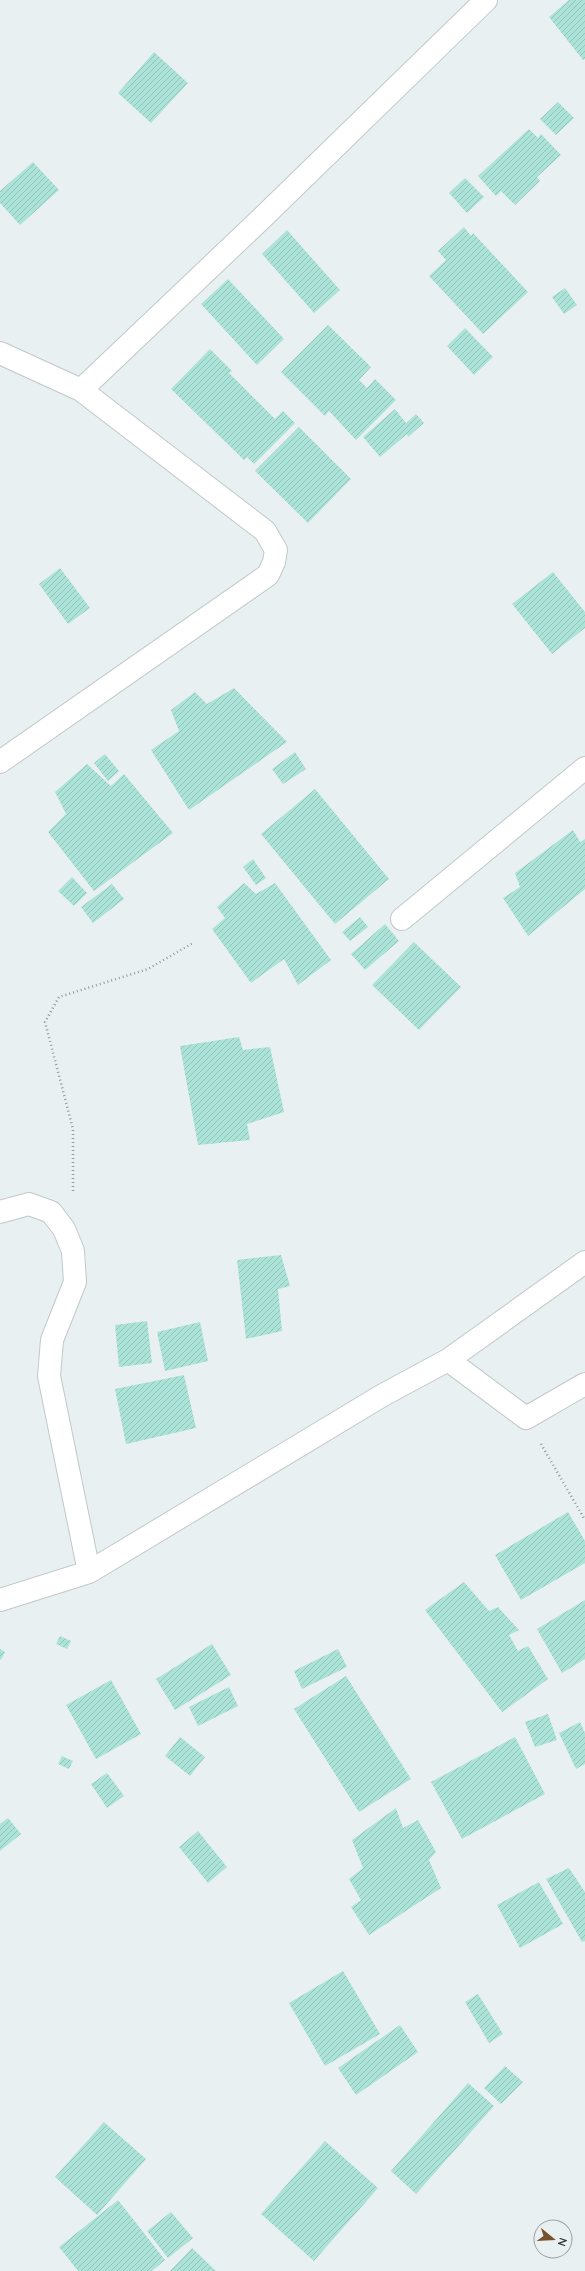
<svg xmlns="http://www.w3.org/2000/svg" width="585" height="2271" viewBox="0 0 585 2271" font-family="Quicksand,sans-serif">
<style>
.building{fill:url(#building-hatch)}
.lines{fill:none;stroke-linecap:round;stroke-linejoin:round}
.minor-casing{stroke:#c1c8c9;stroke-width:24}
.path{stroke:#94999a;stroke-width:2.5;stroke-dasharray:1 3;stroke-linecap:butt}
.minor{stroke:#fff;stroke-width:22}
</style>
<defs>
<pattern id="building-hatch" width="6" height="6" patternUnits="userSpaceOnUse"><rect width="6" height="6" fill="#ace3d8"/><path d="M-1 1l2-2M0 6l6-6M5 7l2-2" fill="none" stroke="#94c3ba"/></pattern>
</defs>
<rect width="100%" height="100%" fill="#e9f0f1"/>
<path class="building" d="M569,0H585V59L583,60L549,17Z
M154,52L188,83L151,123L118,93Z
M558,102L574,118L556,135L540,119Z
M529,129L538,138L541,134L561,155L537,177L540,181L515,205L501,191L496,196L478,176Z
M33,162L59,190L20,225L0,203V191Z
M465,178L484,197L467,213L449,193Z
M464,227L471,236L473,233L528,292L483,334L429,276L446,260L438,251Z
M287,230L340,290L314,313L262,254Z
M228,279L284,339L257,365L201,304Z
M565,288L577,305L564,314L552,297Z
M328,325L371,367L359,380L367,388L375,379L396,400L356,440L329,411L325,416L281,372Z
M465,328L493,357L474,375L447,346Z
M210,349L232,371L229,373L275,419L283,411L295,423L254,464L247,457L244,460L171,389Z
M395,409L406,423L416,414L424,423L408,437L407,434L380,457L363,437Z
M299,427L351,479L308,523L255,471Z
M60,568L90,608L68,624L39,584Z
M553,572L585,612V628L552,654L512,604Z
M234,688L287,742L189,810L151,750L179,731L171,710L195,692L207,704Z
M295,752L306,769L283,784L272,769Z
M105,754L119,771L108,781L94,763Z
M87,764L111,786L124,774L173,833L94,891L48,832L66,814L55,792Z
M315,789L389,879L335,924L261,834Z
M573,830L580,842L585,839V889L528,936L503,898L520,887L515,873Z
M253,859L266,878L256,885L243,867Z
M72,877L87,893L74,906L58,891Z
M244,883L256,894L275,883L331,960L298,985L284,959L251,983L212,929L225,918L217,907Z
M112,884L124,899L93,923L81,907Z
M360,917L368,927L350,941L342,932Z
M385,924L399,941L365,970L351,954Z
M414,942L461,987L419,1030L372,985Z
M239,1037L243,1050L270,1047L284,1112L247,1124L250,1140L198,1145L180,1046Z
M281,1255L290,1286L278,1289L282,1331L246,1339L237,1260Z
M147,1321L152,1363L119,1367L115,1325Z
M200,1322L208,1361L165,1371L157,1332Z
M184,1375L196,1428L126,1444L115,1389Z
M568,1512L585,1541V1563L521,1600L495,1555Z
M464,1582L489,1611L498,1607L519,1630L509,1635L518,1651L528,1646L548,1679L502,1712L425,1610Z
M585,1600V1659L562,1673L537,1629Z
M60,1636L71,1641L67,1649L56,1644Z
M212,1644L231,1675L175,1710L156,1679Z
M0,1649L5,1652L1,1660L0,1659Z
M338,1649L347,1667L302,1689L294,1671Z
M346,1676L411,1779L359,1812L294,1709Z
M111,1680L141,1734L96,1759L66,1705Z
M229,1687L238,1706L198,1726L189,1707Z
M548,1714L557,1740L535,1747L525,1722Z
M580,1722L585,1733V1764L576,1769L559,1733Z
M180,1737L205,1757L190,1776L165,1756Z
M515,1737L545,1794L462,1839L431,1782Z
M62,1756L73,1761L69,1769L58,1764Z
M107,1773L124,1796L107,1808L91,1784Z
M396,1808L403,1828L418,1820L436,1852L429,1860L441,1888L369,1935L351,1907L361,1900L349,1879L363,1868L352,1840Z
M8,1818L21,1834L0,1851V1824Z
M198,1831L227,1867L208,1883L179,1847Z
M569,1868L585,1892V1941L582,1942L546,1879Z
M539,1882L563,1924L520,1948L497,1905Z
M343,1971L380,2034L325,2066L289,2003Z
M478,1994L503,2034L489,2043L465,2002Z
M400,2025L418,2052L356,2095L338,2068Z
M505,2066L523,2082L501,2104L484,2088Z
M468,2083L494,2106L416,2194L391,2171Z
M104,2122L146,2159L97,2215L55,2177Z
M325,2141L378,2188L314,2261L261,2214Z
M118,2200L165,2260L152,2271H78L59,2247Z
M171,2212L193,2238L168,2258L147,2231Z
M192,2248L216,2271H170Z"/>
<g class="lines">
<defs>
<path id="minor" d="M0,353L81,390L265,531L276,550L274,562L268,575L0,762
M81,390L262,218L486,0
M402,919L585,768
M0,1212L29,1204L51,1212L64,1229L73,1251L75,1282L52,1340L49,1376L89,1572
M448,1360L585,1262
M0,1600L89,1572L383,1395L448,1360L526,1418L585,1384"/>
</defs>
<use href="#minor" class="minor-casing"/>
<path class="path" d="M73,1191V1129L45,1022L59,997L148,969L193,943
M541,1444L585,1520"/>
<use href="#minor" class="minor"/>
</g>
<g transform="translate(553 2239) rotate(108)"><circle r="19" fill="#e9f0f1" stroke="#9ea4a4"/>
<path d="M0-3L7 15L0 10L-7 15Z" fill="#76512c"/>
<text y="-6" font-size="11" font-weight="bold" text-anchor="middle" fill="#2e3131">N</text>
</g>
</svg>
